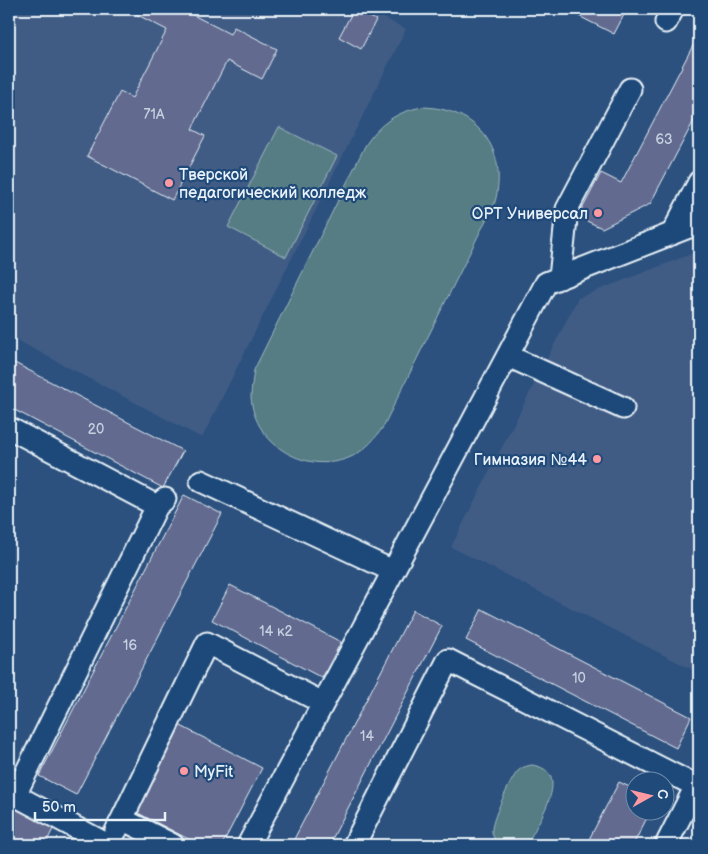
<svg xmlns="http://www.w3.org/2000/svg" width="708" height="854" viewBox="0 0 708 854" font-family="'Balsamiq Sans',sans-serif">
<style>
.built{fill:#3f5c85}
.green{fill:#567d84;stroke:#9fb7be}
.building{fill:#626b90;stroke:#e8f1f8}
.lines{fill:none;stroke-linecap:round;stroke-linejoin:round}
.minor-casing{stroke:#e8f1f8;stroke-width:25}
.minor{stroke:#1f4a7a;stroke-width:21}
.poi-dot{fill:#ff9aa2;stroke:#1f4a7a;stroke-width:2}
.labels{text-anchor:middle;stroke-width:4.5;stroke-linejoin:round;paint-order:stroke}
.number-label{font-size:14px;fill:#c6d0de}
.poi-label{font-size:16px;fill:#e8f1f8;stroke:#1f4a7a;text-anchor:start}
</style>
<rect width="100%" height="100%" fill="#2c517e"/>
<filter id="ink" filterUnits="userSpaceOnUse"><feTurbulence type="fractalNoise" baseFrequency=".02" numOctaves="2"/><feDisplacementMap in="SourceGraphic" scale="10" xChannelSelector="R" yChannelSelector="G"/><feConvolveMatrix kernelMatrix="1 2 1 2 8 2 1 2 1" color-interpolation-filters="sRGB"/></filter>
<g filter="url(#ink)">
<path class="built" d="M9,9H366L406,29L202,438L9,336Z
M699,251V673L451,547L578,298Z"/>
<path class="green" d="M422,107C477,108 509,149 495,202L383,427C375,439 366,449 353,456C309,477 254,446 251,397C251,388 253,379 254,370L365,146C379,124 396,112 422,107Z
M279,127L337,156L286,257L228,227Z
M532,765C573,771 540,818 530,839L525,844L500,845C496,842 493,838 492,832C490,823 511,778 518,771C522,767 527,766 532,765Z"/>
<path class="building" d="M126,9H194L191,14L230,34L234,27L277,49L262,79L227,61L192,129L205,136L172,200L87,156L120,92L132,98L167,30Z
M354,9L376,20L361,49L339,37Z
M565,9H627L614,34Z
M699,34V111L650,204L602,228L578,217L601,173L621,183Z
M9,360L183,451L163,488L9,407Z
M184,495L222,514L76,795L39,776Z
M230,585L341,642L322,678L212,620Z
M482,609L691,717L676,748L466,640Z
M413,610L442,626L329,845H291Z
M179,725L262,768L222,845H200L134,811Z
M619,782L636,790V812H650L633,845H586Z
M9,804L54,827L45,845H9Z"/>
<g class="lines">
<defs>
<path id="minor" d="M666,22L673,9
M672,234L699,182
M560,278L567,209L630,89
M508,356L623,408
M9,428L157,506
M201,481L393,571
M9,792L108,845
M15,795L157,506L165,499
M122,819L207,643L323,703
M116,831L122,819L173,845
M248,845L546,283L699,223
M354,845L448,660L696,786L666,845"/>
</defs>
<use href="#minor" class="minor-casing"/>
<use href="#minor" class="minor"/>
</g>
</g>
<g class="poi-dot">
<circle cx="169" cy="183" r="5"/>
<circle cx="598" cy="213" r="5"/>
<circle cx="597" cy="459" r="5"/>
<circle cx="184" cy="771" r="5"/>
</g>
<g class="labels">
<g class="number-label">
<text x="154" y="119">71А</text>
<text x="664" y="144">63</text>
<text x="96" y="434">20</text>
<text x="276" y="636">14 к2</text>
<text x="130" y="650">16</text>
<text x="579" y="683">10</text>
<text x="367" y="741">14</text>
</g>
<g class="poi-label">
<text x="179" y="180">Тверской<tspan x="179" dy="18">педагогический колледж</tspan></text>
<text x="588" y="219" text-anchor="end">ОРТ Универсал</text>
<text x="587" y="465" text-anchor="end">Гимназия №44</text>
<text x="194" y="777">MyFit</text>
</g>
</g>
<rect width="708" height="854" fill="none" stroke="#1f4a7a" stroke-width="30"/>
<rect x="15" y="15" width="678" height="824" fill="none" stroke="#e8f1f8" stroke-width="2" filter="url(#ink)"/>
<g transform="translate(650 796) rotate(82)"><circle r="24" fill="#1f4a7a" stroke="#6f8dac"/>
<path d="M0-4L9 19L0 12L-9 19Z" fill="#ff9aa2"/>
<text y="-8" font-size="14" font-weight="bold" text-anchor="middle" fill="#e8f1f8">С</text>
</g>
<path d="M35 812v8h130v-8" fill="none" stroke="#e8f1f8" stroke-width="2.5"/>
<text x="42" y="812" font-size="15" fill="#e8f1f8" stroke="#1f4a7a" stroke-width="4" paint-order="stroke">50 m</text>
</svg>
